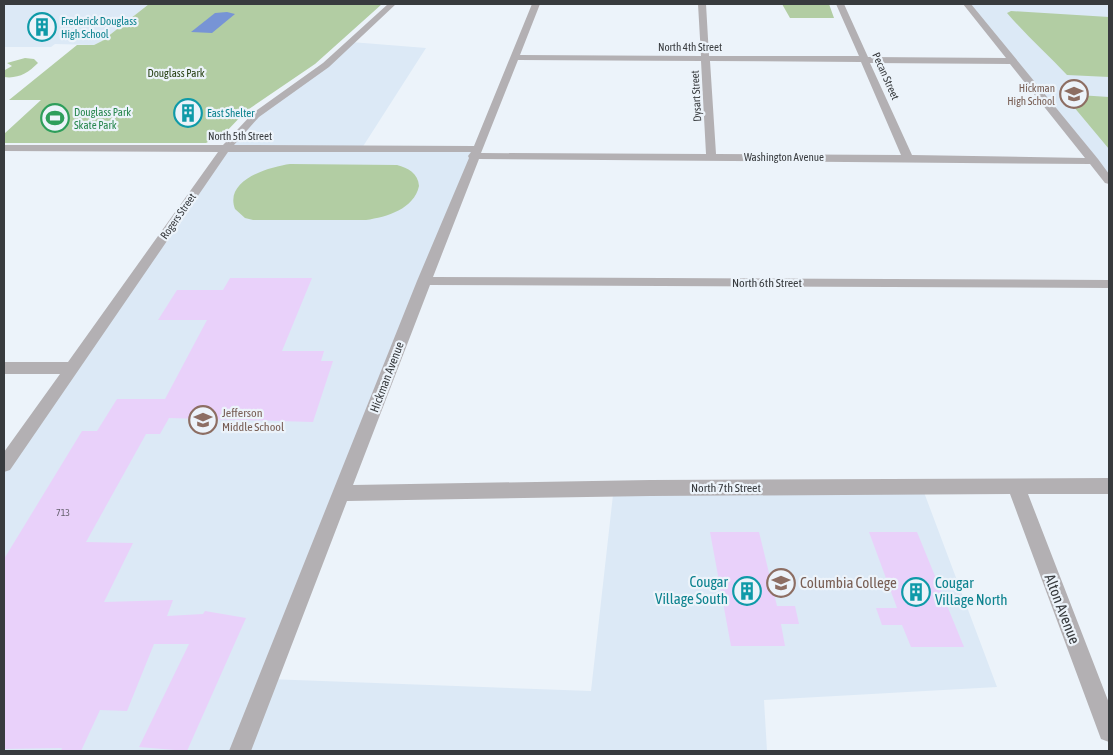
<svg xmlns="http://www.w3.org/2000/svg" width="1113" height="755" viewBox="0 0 1113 755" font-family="'Asap Condensed',sans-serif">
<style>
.built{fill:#dce9f6}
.green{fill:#b2cda3}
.water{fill:#7794d5}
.building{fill:#e9d1fa}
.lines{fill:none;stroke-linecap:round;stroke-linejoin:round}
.minor{fill:#b3b0b3;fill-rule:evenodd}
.labels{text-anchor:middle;stroke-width:4.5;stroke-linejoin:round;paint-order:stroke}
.number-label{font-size:10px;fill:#64606d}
.far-culture-label{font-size:11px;fill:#0d838f;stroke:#ecf3fa;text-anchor:start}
.far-street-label{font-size:11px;fill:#383b3e;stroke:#ecf3fa}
.far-park-label{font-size:11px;fill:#253f10;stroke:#ecf3fa}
.far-education-label{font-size:11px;fill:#785e54;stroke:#ecf3fa;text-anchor:end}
.far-leisure-label{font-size:11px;fill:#27864d;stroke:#ecf3fa;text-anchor:start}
.street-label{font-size:12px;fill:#383b3e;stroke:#ecf3fa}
.education-label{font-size:12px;fill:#785e54;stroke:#ecf3fa;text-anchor:start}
.near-culture-label{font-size:15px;fill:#0d838f;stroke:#ecf3fa;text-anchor:end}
.near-education-label{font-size:15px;fill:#785e54;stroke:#ecf3fa;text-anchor:start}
.near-street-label{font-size:15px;fill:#383b3e;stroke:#ecf3fa}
</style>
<rect width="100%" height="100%" fill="#ecf3fa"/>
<path class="built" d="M4,4H149L102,41L94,45L55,44L51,47H4Z
M968,4H1109V185Z
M351,42L426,48L362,148L478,152L268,679L591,691L614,486L922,487L997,687L764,700L767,751H4V465L225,149L256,115Z"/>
<path class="green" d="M149,4H382L315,64L246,111L224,134L206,143H4V134L41,100H9L77,45H94L102,41Z
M782,4H829L834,18H790Z
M1011,11L1109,17V77L1067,75C1047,54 1026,35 1007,13Z
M25,58L34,59L38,63C28,73 18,79 4,77L5,70L12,66L7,63Z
M1063,94L1109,97V149Z
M290,164L397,165C408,168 418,173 419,186C414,209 387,217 366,220H253L245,218L235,209C224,180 269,167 290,164Z"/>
<path class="water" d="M227,12L235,14L212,33L191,32L215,13Z"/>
<path class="building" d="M230,278H312L282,351H324L321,361H333L313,422L169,418L160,434H146L86,542L133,543L104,602L173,600L167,616L203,614L205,611L246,618L187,751L139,747L189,644H154L127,711L100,710L81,751H61L62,748L4,749V559L82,431H97L117,399H165L207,320H158L177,290H223Z
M710,532H759L777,606H795L799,624H781L785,646H731Z
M869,532H917L964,647H911L902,625H882L876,608H897Z"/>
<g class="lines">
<path class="minor" d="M388,4H396L329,67L259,117L234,145L474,146L532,4H540L520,55L701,56L698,4H706L709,56H859L836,4H844L868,57L1006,58L963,4H971L1098,159L1109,174V184L1105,183L1090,164L479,159L433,277L1109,280V288L430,285L353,485L650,480L1109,478V494H1028L1109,703V742L1101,739L1098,731L1010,494L650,496L347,501L251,751H229L417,281L469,158L468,156L471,152H228L10,470L4,472V452L60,374H4V362H68L218,152L4,151V145H223L253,113L323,63ZM518,60L701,61L706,154L481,153ZM710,61L861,62L901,155L716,154ZM870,63L1010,64L1085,158L912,155Z"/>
</g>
<defs>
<symbol id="building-ring" viewBox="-11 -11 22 22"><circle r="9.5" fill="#ecf3fa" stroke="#0f9aa8" stroke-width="1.5"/><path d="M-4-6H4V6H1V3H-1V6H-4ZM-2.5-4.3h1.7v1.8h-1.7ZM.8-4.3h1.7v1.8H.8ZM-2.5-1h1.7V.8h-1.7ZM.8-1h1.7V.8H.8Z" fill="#0f9aa8"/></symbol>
<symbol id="school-ring" viewBox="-11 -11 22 22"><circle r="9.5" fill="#ecf3fa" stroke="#8d6e63" stroke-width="1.5"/><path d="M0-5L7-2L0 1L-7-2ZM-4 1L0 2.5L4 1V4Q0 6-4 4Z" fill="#8d6e63"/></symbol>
<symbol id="stadium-ring" viewBox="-11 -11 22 22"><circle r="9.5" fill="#ecf3fa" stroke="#2e9e5b" stroke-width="1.5"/><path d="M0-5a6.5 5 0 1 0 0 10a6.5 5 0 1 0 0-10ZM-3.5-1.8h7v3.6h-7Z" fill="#2e9e5b"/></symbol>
<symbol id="university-ring" viewBox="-11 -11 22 22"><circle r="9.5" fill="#ecf3fa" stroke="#8d6e63" stroke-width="1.5"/><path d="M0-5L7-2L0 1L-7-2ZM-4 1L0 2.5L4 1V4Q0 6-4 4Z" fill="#8d6e63"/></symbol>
</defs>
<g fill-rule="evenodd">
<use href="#building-ring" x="26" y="11" width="32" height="32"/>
<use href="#school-ring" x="1058" y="78" width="32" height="32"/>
<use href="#building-ring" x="172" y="97" width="32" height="32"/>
<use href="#stadium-ring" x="39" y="102" width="32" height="32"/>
<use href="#school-ring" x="187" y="404" width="32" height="32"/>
<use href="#university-ring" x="765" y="567" width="32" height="32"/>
<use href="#building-ring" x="731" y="575" width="32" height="32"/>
<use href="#building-ring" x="900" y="576" width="32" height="32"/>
</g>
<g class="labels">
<g class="number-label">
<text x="63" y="516">713</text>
</g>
<g class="far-culture-label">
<text x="61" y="25">Frederick Douglass<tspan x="61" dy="13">High School</tspan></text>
<text x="207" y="117">East Shelter</text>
</g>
<g class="far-street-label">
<text x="690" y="51">North 4th Street</text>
<text transform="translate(886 76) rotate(66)" y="4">Pecan Street</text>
<text transform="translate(696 96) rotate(-93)" y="4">Dysart Street</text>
<text x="240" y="140">North 5th Street</text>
<text x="784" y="161">Washington Avenue</text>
<text transform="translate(178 216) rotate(-55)" y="4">Rogers Street</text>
</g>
<g class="far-park-label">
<text x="176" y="77">Douglass Park</text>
</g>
<g class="far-education-label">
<text x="1055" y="92">Hickman<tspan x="1055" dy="13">High School</tspan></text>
</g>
<g class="far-leisure-label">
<text x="74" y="116">Douglass Park<tspan x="74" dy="13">Skate Park</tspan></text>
</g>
<g class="street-label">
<text x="767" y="287">North 6th Street</text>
<text transform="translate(387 377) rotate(-69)" y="4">Hickman Avenue</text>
<text x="726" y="492">North 7th Street</text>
</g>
<g class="education-label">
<text x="222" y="417">Jefferson<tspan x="222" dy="14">Middle School</tspan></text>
</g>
<g class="near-culture-label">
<text x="728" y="587">Cougar<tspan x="728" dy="17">Village South</tspan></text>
<text x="935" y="588" text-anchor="start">Cougar<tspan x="935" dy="17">Village North</tspan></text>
</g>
<g class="near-education-label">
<text x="800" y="588">Columbia College</text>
</g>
<g class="near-street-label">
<text transform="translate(1062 609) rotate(69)" y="5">Alton Avenue</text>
</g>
</g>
<rect width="1113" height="755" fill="none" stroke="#383b3e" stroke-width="10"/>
</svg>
